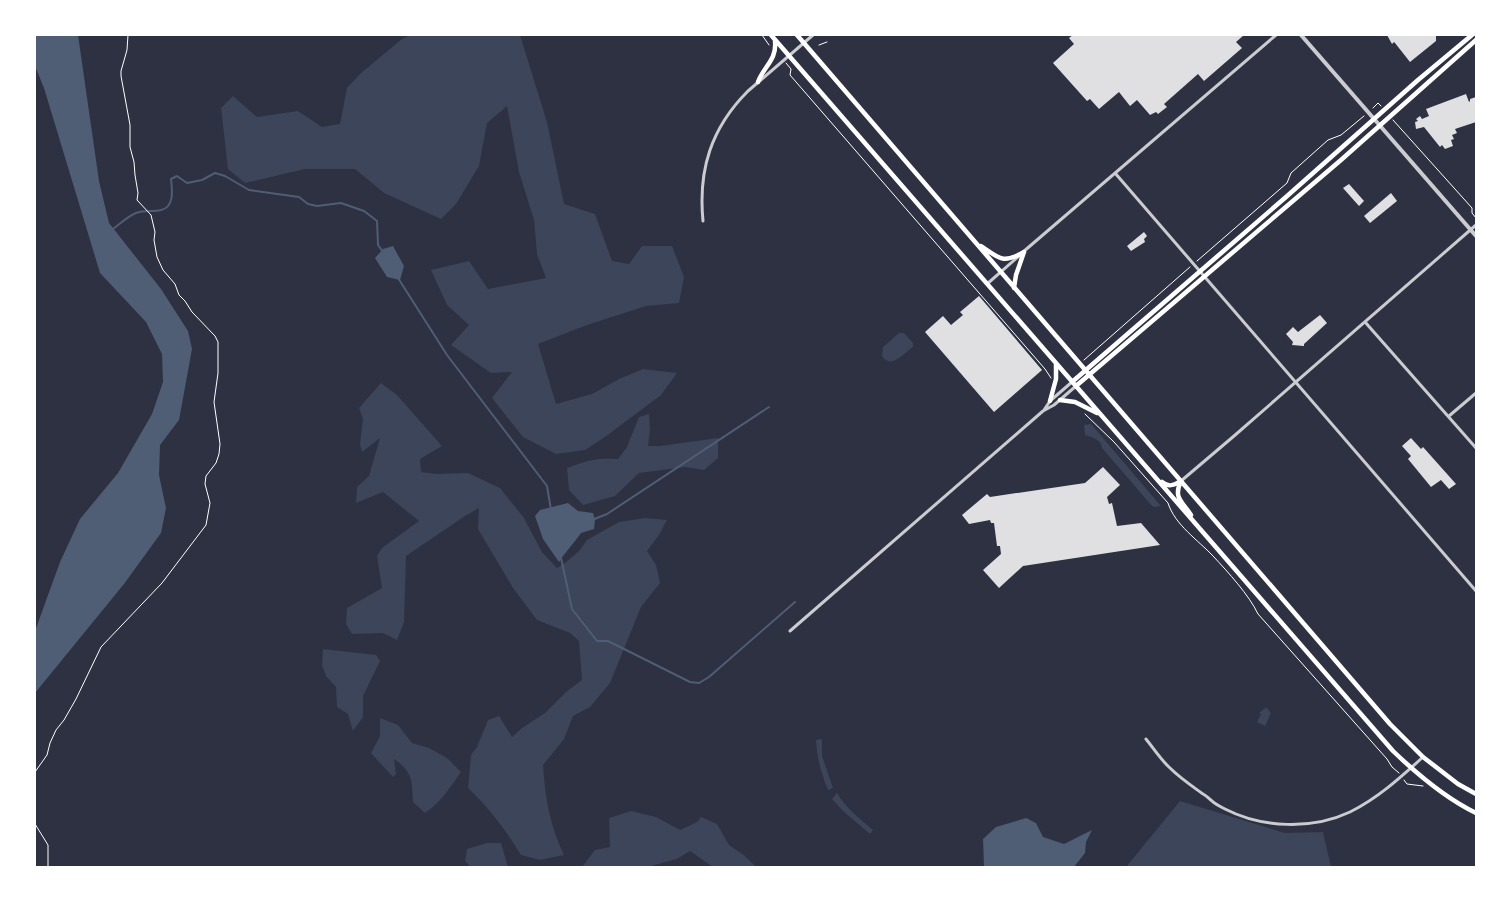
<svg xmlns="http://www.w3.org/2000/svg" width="1511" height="902" viewBox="0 0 1511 902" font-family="Mulish,sans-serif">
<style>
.green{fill:#3c4559}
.water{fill:#4f5d75}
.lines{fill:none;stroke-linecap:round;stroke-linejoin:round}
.stream{stroke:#4f5d75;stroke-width:2}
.building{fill:#e0e0e3}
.path{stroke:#fff;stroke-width:1}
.minor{stroke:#caccd0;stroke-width:3}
.tertiary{stroke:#caccd0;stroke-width:4}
.primary{stroke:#fff;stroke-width:4.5}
</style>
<rect width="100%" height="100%" fill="#2d3142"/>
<path class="green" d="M410,35H520L547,122L564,204L595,214L612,261L629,264L642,246H672L684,277L679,303L646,306L587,325L538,344L556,404L592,394L619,379L643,369L677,373L661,395L605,437L585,450L556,454L523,437L492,398L512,372L491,373L451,345L469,325L447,305L431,270L469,261L488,289L546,278L537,254L534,220L519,172L507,106L487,123L479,166L456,204L441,219L384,193L355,169H305L245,183L228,169L221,108L233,96L257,117L298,111L322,127L340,124L347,88L361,73L402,39Z
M899,333H904L913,343V347C904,353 891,370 882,356L883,347Z
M381,383L397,395L442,446L420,459L421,472L436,474L468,473L500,488L524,518L542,552L557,568L565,563L579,551L587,540L619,522L645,518L667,520L659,535L647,551L656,565L660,583L641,607L610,683L590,707L573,716L564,739L543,765C545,797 550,826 564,855L540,860L521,855C505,829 490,809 468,788L471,755L477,747L488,720L499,716L512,737L522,728L545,713L566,692L582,680L579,641L570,633L537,620L513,588L478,529L479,508L465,516L406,556L404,622L397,640L383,633L352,634L346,624L347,608L382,588L377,556L382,548L419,521L383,492L356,503L357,487L369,476L380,438L362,452L360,444L363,419L359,408Z
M649,414L650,430L648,446H660L718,438V458L704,470L685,467L639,473L615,496L583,505L569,490L567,468C586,461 598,457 618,459L627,447L639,417Z
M1091,424L1161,506L1155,507L1152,506L1102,448C1102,440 1092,437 1085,435L1084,425Z
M323,649L376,655L380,661L363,696V717L353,731L348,714L337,707L336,687L326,676L322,665Z
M1266,707L1271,713L1265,726L1257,722L1261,714L1259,713Z
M380,718L398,725L412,743L429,748L447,758L461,772C450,788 441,802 425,813L413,802C412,781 413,772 394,759L396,774L393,777L371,753L380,736Z
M822,739V756L833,788L828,790C821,773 817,758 816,740Z
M837,793C846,808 860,819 873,830L870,834L844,812L832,799Z
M1180,801L1285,833L1323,832L1331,867H1126Z
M631,811L656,817L680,830L697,822L701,817L717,824L729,845L744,855L756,867H713L690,851L677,859L651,866L582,867L595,850L610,847L609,818Z
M487,843H501L508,867H471L465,861L467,849Z"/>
<path class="water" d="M35,35H78L99,181L109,223L161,289L188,331L192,349L179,420L160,445L159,475L166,508L161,533L124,584L35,693V631L60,562L80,519L118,473L152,414L163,382L162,354L146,322L100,273L44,88L35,66Z
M393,246L404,266L400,280L387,277L375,258L383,249Z
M568,503L578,511L593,513L595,520L594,529L581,533C574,543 566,551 559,562L543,539L535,516L540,510Z
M1026,818L1036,823L1043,837L1064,844L1092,830L1086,842L1085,853L1074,867H984L983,839L996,827Z"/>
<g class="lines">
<path class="stream" d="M113,229C120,224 128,216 136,213C144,210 153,212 161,210C175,207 172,189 171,179L177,176L187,183L202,180L215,173L225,176L249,190L299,197L308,204L317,206L341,203L364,211L377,221L378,245L383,252
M398,278L447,355L547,486L551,510
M592,520L607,514L769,407
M561,558L572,609L597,641H608L690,682L699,683L709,677L795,602"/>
</g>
<path class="building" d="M1073,35H1244L1236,42L1242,48L1204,81L1198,74L1164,104L1167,107L1158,114L1156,112L1150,115L1137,100L1130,106L1119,92L1099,109L1090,99L1087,101L1053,63L1074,44L1069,38Z
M1387,35H1436V41L1410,62L1395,43L1394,42L1392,44Z
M1466,94L1469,102L1470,101V99L1476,97V122L1455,129L1457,133L1452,135L1454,139L1451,140L1453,146L1445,149L1442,145L1440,147L1424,127L1416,129L1415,122L1418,121L1416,119L1420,116L1422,119L1429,116L1426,109Z
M1349,184L1364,201L1359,206L1343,188Z
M1391,193L1397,201L1370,223L1364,216Z
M1144,232L1147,236L1144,239L1145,242L1131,251L1127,246Z
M979,296L1042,370L994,412L925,332L943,316L951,325L963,315L960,312Z
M1320,315L1327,323L1304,344V346L1292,345L1293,342L1286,334L1293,327L1298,332Z
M1411,438L1421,449L1423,447L1456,484L1449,489L1441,480L1431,487L1408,459L1411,456L1402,446Z
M1103,467L1120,485L1107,497L1109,504L1112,503L1117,526L1141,523L1160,545L1023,566L999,588L983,570L1001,554L1000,546H997L994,523H991L990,520L969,524L962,515L987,494L990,497L1085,483Z"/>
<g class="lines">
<path class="path" d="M762,35L769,45
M819,45L827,42
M786,63L791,69L790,75L1045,369L1051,378
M1373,108L1378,103L1381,106
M1393,120L1472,208V213L1476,218
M1197,261L1287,183L1291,173L1328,140L1341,135L1364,116
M1084,360L1190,267
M1085,414L1114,442L1168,503C1175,525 1198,540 1213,556C1228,572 1249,595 1258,614L1387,759L1392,767L1399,773
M35,772L47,755L50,743L56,730L64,720L76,699L101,647L162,583L206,525L210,503L205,484L206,476L216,463L219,454L220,444L214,402L218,373V342L215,336L192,312L185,301L179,295L175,284L163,270L157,257L154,240L155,232L151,215L137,200L138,193L135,175L134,162L130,147V125L121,76V71L127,50L128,35
M1404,780L1407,784L1423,786
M35,824L48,845V867"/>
<path class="minor" d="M1115,173L1476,591
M703,221C698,170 711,128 748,91L813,35
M1023,252L1276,35
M987,284L1019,256
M1365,322L1476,448
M1044,410L1050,401L1072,382
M1449,416L1476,393
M1181,481L1234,436L1476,225
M790,631L1043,411L1054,405L1076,386
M1146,739C1154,749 1161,760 1170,768C1180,778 1192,786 1203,794C1207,796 1209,799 1212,801C1215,804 1221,807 1225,809C1262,828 1312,830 1350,812C1378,798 1400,778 1423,757"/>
<path class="tertiary" d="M1301,35L1476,236"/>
<path class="primary" d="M771,35L1393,751C1418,775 1445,798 1476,813
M797,35L1390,724L1423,757L1458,784L1476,794
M758,82C764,66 777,60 775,41
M981,246C1000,259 1003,264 1024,252
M1014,288L1016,275L1024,252
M1072,382L1286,197L1418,80L1472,35
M1076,386L1341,160L1476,40
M1060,400L1075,402L1097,413
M1050,401L1056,379V363
M1181,481C1173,498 1182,501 1191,515
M1162,482C1168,487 1173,486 1179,482"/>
</g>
<rect width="1511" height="902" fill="none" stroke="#ffffff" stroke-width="72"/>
</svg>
